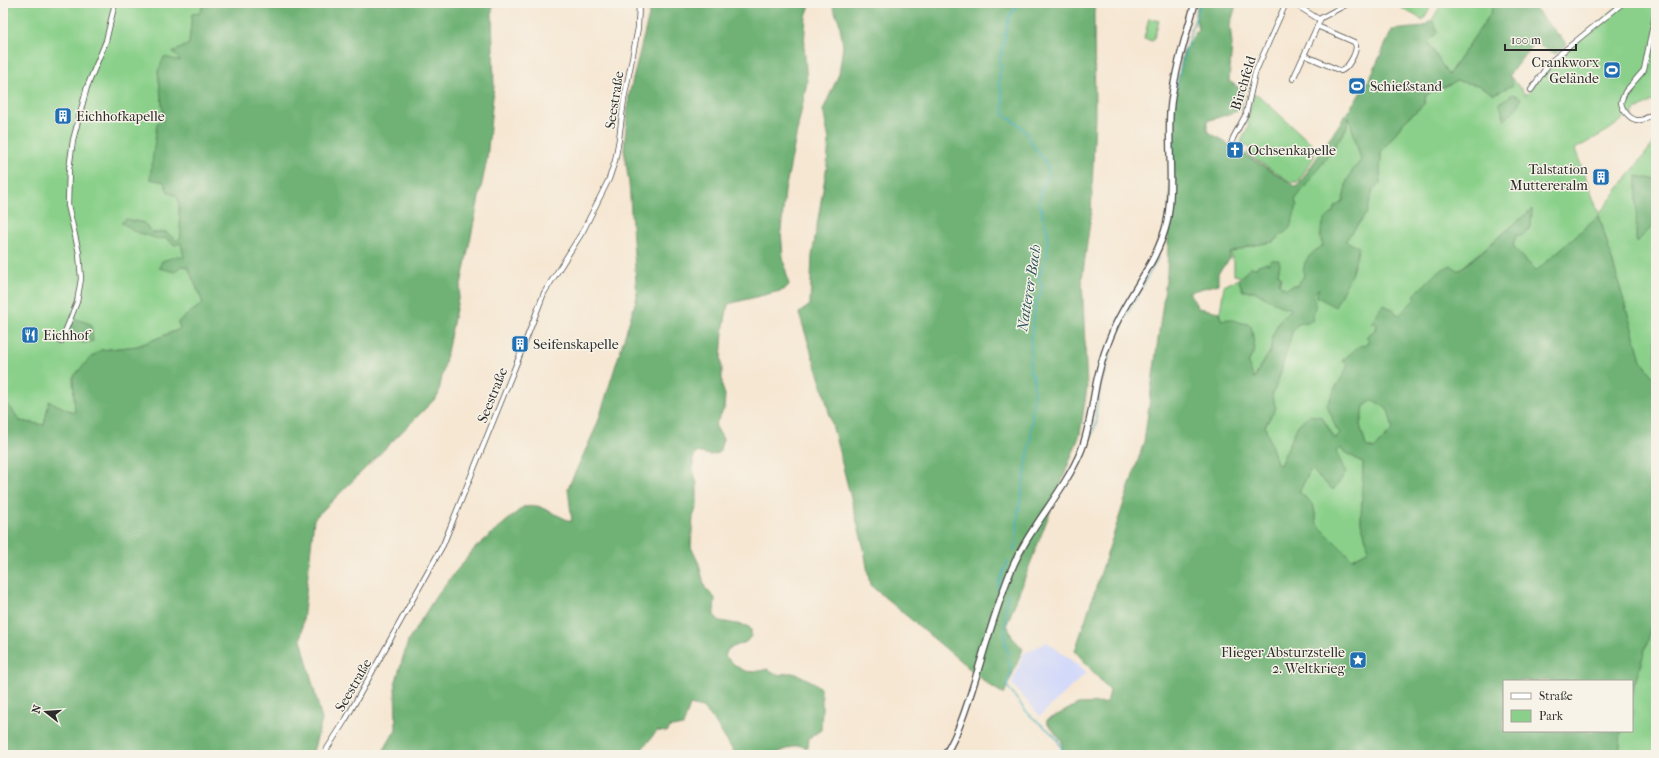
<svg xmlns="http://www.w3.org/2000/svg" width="1659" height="758" viewBox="0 0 1659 758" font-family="'IM FELL French Canon',serif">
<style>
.built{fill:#d3d9f9}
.green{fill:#8ad08a;stroke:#5a7e5a}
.forest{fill:#6fb276;stroke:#4d6e50;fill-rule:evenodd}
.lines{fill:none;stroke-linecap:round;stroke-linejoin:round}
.stream{stroke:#41afbf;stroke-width:1.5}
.minor-casing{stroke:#494744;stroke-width:6}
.major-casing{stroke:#494744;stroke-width:8}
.minor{stroke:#fff;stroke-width:4.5}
.major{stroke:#fff;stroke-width:5.5}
.labels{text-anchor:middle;stroke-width:3;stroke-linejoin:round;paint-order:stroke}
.poi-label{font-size:14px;fill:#2b2b2b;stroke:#f7f3e8;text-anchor:start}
.street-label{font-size:14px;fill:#2b2b2b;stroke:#f7f3e8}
.water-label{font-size:15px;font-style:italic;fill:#33595f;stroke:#f7f3e8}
</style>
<rect width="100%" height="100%" fill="#f7f3e8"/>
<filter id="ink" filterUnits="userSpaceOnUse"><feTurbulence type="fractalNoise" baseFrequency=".025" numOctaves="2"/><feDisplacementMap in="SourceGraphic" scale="8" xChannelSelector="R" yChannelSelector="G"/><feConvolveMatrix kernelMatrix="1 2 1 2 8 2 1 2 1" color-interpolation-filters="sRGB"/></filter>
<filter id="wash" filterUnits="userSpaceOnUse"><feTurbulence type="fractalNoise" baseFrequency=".012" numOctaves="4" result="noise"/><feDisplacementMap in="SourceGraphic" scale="16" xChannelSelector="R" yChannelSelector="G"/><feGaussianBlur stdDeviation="0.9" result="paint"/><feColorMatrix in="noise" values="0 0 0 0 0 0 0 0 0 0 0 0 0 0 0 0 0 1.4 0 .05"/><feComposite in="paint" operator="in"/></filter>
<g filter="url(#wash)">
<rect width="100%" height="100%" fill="#f6e7d3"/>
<path class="built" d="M1047,642L1087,672L1040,716L1012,684L1023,654Z"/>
<path class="green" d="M10,3H205L200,14H192L189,44L181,61L158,71L164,120V182L168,192L178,197L181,237L177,241L166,232L152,233L144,223L126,219L122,223L166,238L175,245L181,243L185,258L181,266L188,267L203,303L178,322L180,329L138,346L101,350L73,377L75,413L44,425L20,421L5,400L6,373H3V45C5,37 2,32 3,25C4,18 8,10 10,3Z
M1402,3H1419L1430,9L1423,20L1400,7Z
M1442,3H1493L1491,13L1448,75L1428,42L1438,32L1432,20Z
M1622,3H1656V99L1631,113L1634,115L1626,117L1609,130L1575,149L1599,214L1656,140V180L1638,176L1636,242L1656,223V246L1652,250L1656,260V380L1641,360L1599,215L1536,271L1518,252L1513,245L1516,235L1531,227L1532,209L1458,271L1437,272L1415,299L1399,315L1384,304L1372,322L1377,324L1376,329L1366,337L1369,340L1366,345L1342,360L1348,365L1344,375L1334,389L1336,428L1340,433L1335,439L1322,417L1298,425L1280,465L1277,463L1265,426L1276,408L1272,396L1280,375L1292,332L1298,324L1312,295L1320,287L1339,249L1367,213L1373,190L1380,183L1381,152L1404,122L1424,104L1426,95L1457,81L1478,85L1495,94L1509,75L1526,95L1551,63Z
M1149,18L1159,21L1153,41L1144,39Z
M1254,94L1258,95L1314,146V157L1298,182H1291L1247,154L1251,149L1241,142L1249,125L1247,122Z
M1349,117L1361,160L1353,170L1347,181L1343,201L1334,208L1333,213L1320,237L1323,246L1303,271L1304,276L1297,286L1293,285L1286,289L1279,284L1281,277L1278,273L1280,265C1269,264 1261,268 1250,268L1242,277L1234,275V262L1230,253L1250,246L1273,242L1278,237L1295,200L1330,153L1346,129Z
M1238,279L1243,291H1254L1267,299L1291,308V312L1286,313L1272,337L1271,350L1253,379L1248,363L1255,350L1221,321L1220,312L1224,286Z
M1373,400L1388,409L1393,429L1374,449L1366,446L1360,425L1364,406Z
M1339,448L1363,463L1361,522L1369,550L1352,559L1317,524L1313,504L1299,492L1311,469L1333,490L1336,450Z
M1656,614V755H1619L1621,731H1632V692Z"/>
<path class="forest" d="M204,3H493L492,12L494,86L487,159L438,396L314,519L301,639L322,720L312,755H3V373L6,372L5,400L20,421L44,425L49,401L75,413L73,377L89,359L101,350L138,346L180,329L178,322L203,303L188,267L181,266L175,272L159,268L162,261L177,256L184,258L181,243L175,245L166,238L159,239L133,231L131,228L121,223L126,219L144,223L152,233L166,232L177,241L181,237L178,197L168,192L164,182L150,179L157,123L164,120L158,71L164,57L181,61L173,52L189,44L192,14L200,13Z
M652,3H811L806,16L804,45L807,82L785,191L781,231L783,257L789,285L784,290L728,304L723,332L721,360L722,369V386L725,395L724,409L715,425L723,439L719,453L711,455L696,452L693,459V470L697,484V506L693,517L691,547L699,564L705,588L715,598L714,615L720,621L748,626L751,630V636L746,642L728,649L725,656C741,671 746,675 767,669L779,675C790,671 796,673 805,678C810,681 818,683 820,689C824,699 821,719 821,730L809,738L808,748L797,745L772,755H736L710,715L702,708L690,705L683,726L670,727L667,732L657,731L637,755H381L396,729L395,684L408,641L436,596L474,549L523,507L538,506L572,522L568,488L597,425L637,297L629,183L624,150L629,95Z
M834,3H1095L1094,13L1095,115L1091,215L1082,279L1087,388L1080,434L1007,624L1012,637L1023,649L1004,694L989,685L870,585L864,549L824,393L799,313L810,305L812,256L827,165L829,140L823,110L839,74L843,46L839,21L833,8Z
M1198,3H1235V9L1230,25L1232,44L1229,81L1244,91L1241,110L1207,121V131L1297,187L1369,80L1392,30L1422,27L1432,20L1438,32L1428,42L1448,75L1491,13L1493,3H1541L1535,9L1567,44L1556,54L1534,43L1509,75L1513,85L1494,94L1478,85L1457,81L1426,95L1424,104L1404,122L1381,152L1380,183L1373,190L1367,213L1345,241L1359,247L1352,273L1335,307L1316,296L1319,288L1312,295L1316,302L1312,321L1298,324L1292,332L1280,375L1272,396L1276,408L1265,426L1277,463L1280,465L1298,425L1309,415L1322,417L1335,439L1340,433L1336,428L1327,405C1333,391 1342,379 1348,365L1342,361L1359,346L1366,345L1369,340L1366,337L1376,329L1377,324L1372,322L1383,304L1399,315L1415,299V294L1437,272L1451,265L1459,271L1532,209L1531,227L1522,236L1516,235L1513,245L1518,252L1536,271L1599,215L1641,360L1656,380V614L1632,692V681H1504V731H1621L1619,755H1062V742L1046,721L1078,704L1107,703L1110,691L1075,651L1144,442L1167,273L1172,126L1175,97L1183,53L1198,29L1195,14ZM1349,117L1361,160L1353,170L1347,181L1343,201L1334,208L1333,213C1320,221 1319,232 1323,246C1311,252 1301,262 1304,276L1297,286L1293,285L1286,289L1279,284L1281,277L1278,273L1280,265L1279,260H1272L1268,264L1266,263L1258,265L1257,268L1250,267L1242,277L1238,279L1243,291H1254L1284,308H1291V311L1286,313L1279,321L1272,337L1271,350L1254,379L1248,363L1255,350L1251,325L1228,319L1221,320L1220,312L1198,308L1189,292L1218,284V273L1230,259V253L1250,246L1273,242L1290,228L1297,206L1295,200L1330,153L1346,129ZM1373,400L1388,409L1393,429L1374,449L1366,446L1360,425L1364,406ZM1339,448L1363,463L1361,522L1369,550L1352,559L1317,524L1313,504L1299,492L1311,469L1333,490L1346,473L1336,451Z
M1513,94L1521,98L1518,106L1505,120L1499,103Z
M1637,176L1656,180V223L1636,243Z
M72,318L91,324L93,341L84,343L65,337Z"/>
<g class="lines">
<path class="stream" d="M1171,219C1176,179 1170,138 1175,97C1179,65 1191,34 1200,3
M1164,243L1170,223
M1115,341L1124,320L1158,258
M1087,447L1097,421C1092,411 1108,360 1112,347
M1014,551L1017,539L1018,514L1031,437L1034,377L1030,372L1031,336L1036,302L1040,295L1042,288L1039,277L1047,253L1048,234L1039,201L1042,188L1048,177V165L1031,143L1026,132L1018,124L1004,115L1003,101L999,83L1001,66L999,64L1009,17L1019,3
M998,591L999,582L1008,561
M1007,593L1005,640L1011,672L1007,686C1014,695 1020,705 1028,713C1042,728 1060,733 1063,755"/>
</g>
</g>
<g filter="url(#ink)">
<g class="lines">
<defs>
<path id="minor" d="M1293,3L1320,20
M1656,10L1644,70L1625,92L1621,102C1622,110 1631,122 1641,120C1646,119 1652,114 1656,112
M1304,55L1341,71C1348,68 1356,54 1356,46L1354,42L1317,26
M1293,79L1321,18L1349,3
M1531,90L1550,62L1623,3
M1230,148L1233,138L1246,114L1255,73L1286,3
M61,342L77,302L81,279L79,253L68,205L69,169L73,140L87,87L106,41L115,3
M323,755L346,719L443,545L524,345L544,293L583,231L609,179L615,161L619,139L624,99L638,28L639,3"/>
<path id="major" d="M945,755C959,732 967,706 975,680C986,644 996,608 1010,573C1028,528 1063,494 1081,451C1090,428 1092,404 1097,380C1101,362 1107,344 1115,326C1131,291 1158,261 1167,222C1174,186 1168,149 1170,113C1173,76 1185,39 1195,3"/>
</defs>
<use href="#minor" class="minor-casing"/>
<use href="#major" class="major-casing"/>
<use href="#minor" class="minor"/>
<use href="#major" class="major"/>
</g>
</g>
<defs>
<symbol id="stadium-square" viewBox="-11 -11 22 22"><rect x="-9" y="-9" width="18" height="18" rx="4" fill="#1f6fb2" stroke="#f7f3e8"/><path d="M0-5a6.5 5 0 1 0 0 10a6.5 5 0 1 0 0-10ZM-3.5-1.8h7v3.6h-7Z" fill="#fff"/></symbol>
<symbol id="building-square" viewBox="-11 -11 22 22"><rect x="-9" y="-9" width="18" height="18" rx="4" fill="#1f6fb2" stroke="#f7f3e8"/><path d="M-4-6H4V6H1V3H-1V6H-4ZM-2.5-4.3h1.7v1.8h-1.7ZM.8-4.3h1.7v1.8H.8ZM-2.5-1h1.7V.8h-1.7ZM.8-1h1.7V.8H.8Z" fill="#fff"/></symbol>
<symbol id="church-square" viewBox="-11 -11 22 22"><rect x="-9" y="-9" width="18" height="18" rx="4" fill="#1f6fb2" stroke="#f7f3e8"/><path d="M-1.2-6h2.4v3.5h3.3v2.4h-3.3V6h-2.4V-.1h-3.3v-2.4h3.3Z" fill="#fff"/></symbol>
<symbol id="restaurant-square" viewBox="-11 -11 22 22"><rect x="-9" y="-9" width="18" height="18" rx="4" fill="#1f6fb2" stroke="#f7f3e8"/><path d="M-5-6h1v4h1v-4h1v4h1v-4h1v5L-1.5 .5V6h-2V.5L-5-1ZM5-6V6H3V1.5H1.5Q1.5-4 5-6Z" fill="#fff"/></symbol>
<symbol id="sight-square" viewBox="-11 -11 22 22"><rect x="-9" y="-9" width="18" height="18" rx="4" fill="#1f6fb2" stroke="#f7f3e8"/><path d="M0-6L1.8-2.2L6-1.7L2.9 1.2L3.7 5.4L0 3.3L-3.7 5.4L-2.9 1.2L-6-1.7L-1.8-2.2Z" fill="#fff"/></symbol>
</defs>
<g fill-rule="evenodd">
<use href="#stadium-square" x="1602" y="60" width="20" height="20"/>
<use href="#stadium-square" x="1347" y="76" width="20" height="20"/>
<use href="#building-square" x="53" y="106" width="20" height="20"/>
<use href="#church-square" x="1225" y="140" width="20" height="20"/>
<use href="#building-square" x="1591" y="167" width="20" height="20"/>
<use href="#restaurant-square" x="20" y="325" width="20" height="20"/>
<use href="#building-square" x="510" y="334" width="20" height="20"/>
<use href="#sight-square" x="1348" y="650" width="20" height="20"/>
</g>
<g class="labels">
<g class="poi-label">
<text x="1599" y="67" text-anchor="end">Crankworx<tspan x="1599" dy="16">Gelände</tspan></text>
<text x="1370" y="91">Schießstand</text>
<text x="76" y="121">Eichhofkapelle</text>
<text x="1248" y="155">Ochsenkapelle</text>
<text x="1588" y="174" text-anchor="end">Talstation<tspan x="1588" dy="16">Muttereralm</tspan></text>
<text x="43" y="340">Eichhof</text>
<text x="533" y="349">Seifenskapelle</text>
<text x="1345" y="657" text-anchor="end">Flieger Absturzstelle<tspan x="1345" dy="16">2. Weltkrieg</tspan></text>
</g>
<g class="street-label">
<text transform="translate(1243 83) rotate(-73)" y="5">Birchfeld</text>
<text transform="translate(614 100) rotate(-81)" y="5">Seestraße</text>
<text transform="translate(492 395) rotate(-68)" y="5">Seestraße</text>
<text transform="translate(353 685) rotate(-60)" y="5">Seestraße</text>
</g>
<g class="water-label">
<text transform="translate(1029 288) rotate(-81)" y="5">Natterer Bach</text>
</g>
</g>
<rect width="1659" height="758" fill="none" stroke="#f7f3e8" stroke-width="16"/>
<rect x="1503" y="680" width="130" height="52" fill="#f7f3e8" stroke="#a5a39c"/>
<rect x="1511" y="693" width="20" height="6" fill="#ffffff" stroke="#a5a39c"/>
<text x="1539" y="700" font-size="12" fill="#2b2b2b">Straße</text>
<rect x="1511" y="710" width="20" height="12" fill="#8ad08a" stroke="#a5a39c"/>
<text x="1539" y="720" font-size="12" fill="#2b2b2b">Park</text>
<g transform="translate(46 712) rotate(287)" stroke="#f7f3e8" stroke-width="3" paint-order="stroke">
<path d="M0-3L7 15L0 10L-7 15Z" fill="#2b2b2b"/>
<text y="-6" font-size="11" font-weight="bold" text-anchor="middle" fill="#2b2b2b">N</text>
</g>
<path d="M1505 44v6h71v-6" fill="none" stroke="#2b2b2b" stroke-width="2"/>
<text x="1511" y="44" font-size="12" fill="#2b2b2b" stroke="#f7f3e8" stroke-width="3" paint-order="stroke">100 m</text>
</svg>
